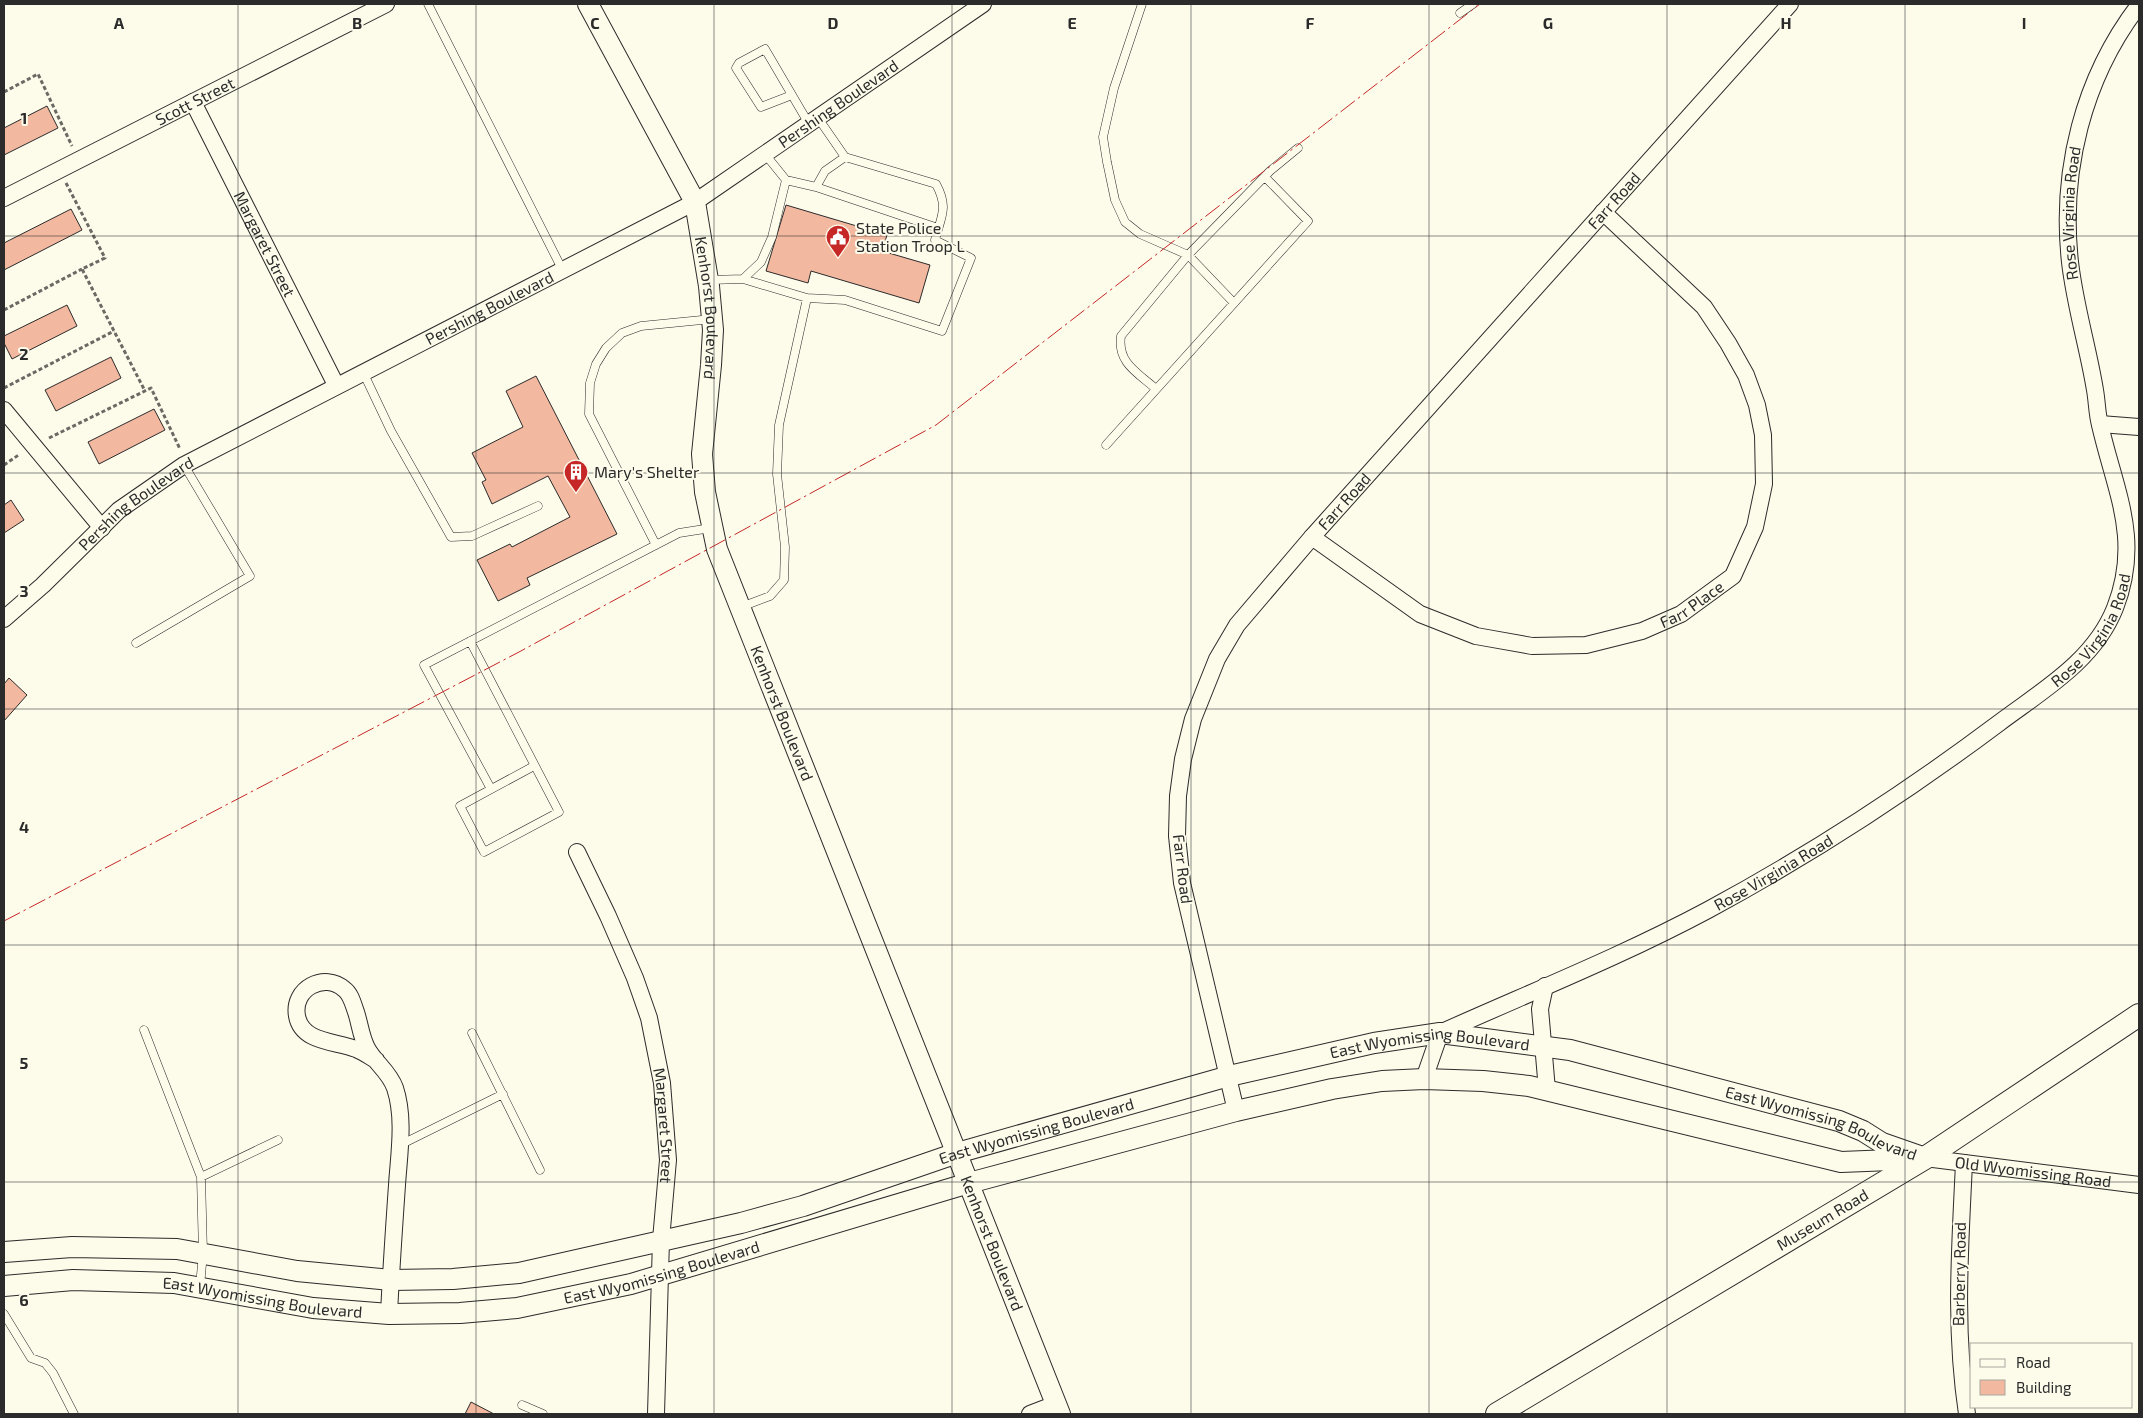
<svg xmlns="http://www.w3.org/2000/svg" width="2143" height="1418" viewBox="0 0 2143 1418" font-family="'Exo 2',sans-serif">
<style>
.building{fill:#f2b8a0;stroke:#2b2b2b}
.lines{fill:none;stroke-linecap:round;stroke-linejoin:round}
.service-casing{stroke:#2b2b2b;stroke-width:9}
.minor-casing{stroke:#2b2b2b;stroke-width:18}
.tertiary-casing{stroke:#2b2b2b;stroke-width:22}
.secondary-casing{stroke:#2b2b2b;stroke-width:24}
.path{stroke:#6a6964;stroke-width:3;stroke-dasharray:4 2.5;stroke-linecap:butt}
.service{stroke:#fdfbea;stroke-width:8}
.minor{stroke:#fdfbea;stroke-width:16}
.tertiary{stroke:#fdfbea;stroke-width:20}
.secondary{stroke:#fdfbea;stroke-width:22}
.power{stroke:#c62828;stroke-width:1;stroke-dasharray:18 4 2.5 4;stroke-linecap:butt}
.grid{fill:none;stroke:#2b2b2b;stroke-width:1;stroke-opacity:0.55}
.labels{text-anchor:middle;stroke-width:4;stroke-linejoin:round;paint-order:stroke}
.street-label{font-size:16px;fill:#2b2b2b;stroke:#fdfbea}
.poi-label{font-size:16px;fill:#2b2b2b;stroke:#fdfbea;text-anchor:start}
.grid-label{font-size:16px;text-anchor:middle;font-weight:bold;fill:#2b2b2b;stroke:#fdfbea;stroke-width:4;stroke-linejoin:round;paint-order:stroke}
</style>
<rect width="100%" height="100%" fill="#fdfbea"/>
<path class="building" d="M47,106L58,128L4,155V128Z
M786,205L887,235L882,251L930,265L919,303L811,271L808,283L766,271Z
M71,209L82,230L4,270V243Z
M67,305L77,326L12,359L4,343V336Z
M111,357L121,378L56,411L45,390Z
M536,376L617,534L527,578L530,585L498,601L477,560L510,544L512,547L570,517L548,476L492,504L482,482L486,480L472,453L523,427L506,391Z
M154,409L165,430L99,464L88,442Z
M11,500L24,520L4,533V505Z
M9,678L27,695L4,721V684Z
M471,1402L494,1414H465Z"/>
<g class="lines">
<defs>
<path id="service" d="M428,4L562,269
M1142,4L1114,88L1103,137L1107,162L1115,200L1125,222L1140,234L1188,255L1270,171L1298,148
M1460,13L1473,4
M792,95L761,107L736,68L739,63L765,49L809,124
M786,180L816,187L938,228
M816,187L825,171L845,157
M743,279L761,262L772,237L786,180L765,154
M709,280L743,279L807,298L845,300L942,331L971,258L935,240C941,216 949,208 936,184L845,157L818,118
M363,372L391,431L451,537L472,536L538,506
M1156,389C1138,373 1117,363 1121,336L1188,255L1234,303
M1106,445L1308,221L1265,177
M656,545L589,414L590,383L596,364L606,348L622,333L641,326L712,319
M741,607L770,596L784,580L785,547L777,474L779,425L807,298
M470,641L559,812L484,852L460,806L534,766
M136,643L250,576L184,465
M491,789L424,665L679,533L711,528
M144,1030L201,1177L203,1253L200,1286
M472,1033L540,1170
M400,1145L503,1094
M201,1177L278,1140
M4,1314L31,1358L45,1363L53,1373L74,1414
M522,1405L543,1414"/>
<g id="minor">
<path id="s1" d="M193,102L336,385"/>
<path id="s2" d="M4,198L386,4"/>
<path d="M4,410L102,528"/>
<path d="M2100,424L2139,427"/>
<path id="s3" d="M1312,537L1420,614L1476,636L1532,646L1586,645L1642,631L1681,614L1733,576L1755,527L1764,484L1763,435L1757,405L1746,375L1728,343L1704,307L1603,212"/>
<path id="s4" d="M4,619L43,585L119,510L184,465L695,202L983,4"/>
<path id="s5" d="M577,852L608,916L635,978L649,1018L662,1083L668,1160L661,1240L656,1414"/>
<path d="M1545,986L1540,1009L1547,1090"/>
<path d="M376,1060C369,1056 363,1052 356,1049C336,1041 302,1043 297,1016C292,988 325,972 344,989C351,994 353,1004 356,1012C360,1024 361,1037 367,1048C375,1063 389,1071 395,1088C405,1118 399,1154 397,1185C394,1228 391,1271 389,1314"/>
<path id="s6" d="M1424,1079L1440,1033C1529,993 1622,956 1708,910C1810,855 1907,792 1999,723C2043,690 2094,661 2115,608C2142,539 2115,491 2100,425C2097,414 2097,401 2095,390C2088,347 2075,306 2070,262C2060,171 2083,78 2139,5"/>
<path id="s7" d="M1236,1111L1182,883L1177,836L1178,796L1183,759L1193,719L1217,659L1237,625L1312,537L1790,4"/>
<path id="s8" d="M1925,1158L2139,1185"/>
<path d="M1964,1163C1960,1250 1954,1327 1967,1414"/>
<path d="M1030,1414L1056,1404"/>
</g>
<g id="tertiary">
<path id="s9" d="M588,4L695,202L709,286L713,330L711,365L702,454L705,492L717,549L1060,1414"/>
<path id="s10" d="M4,1252L72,1247L177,1249L297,1271L391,1280L453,1279L519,1273L741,1223L803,1206L957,1153L1229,1076L1374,1043L1440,1033L1570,1050L1839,1121L1863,1131L1882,1143L1925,1158"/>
<path id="s11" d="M4,1286L73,1280L174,1283L313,1308L389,1314L460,1313L517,1308L631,1284L969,1183L1236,1111L1332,1089L1382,1081L1424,1079L1483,1081L1529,1086L1841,1162L1916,1159"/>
</g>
<g id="secondary">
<path id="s12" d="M1497,1414L1925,1158L2139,1015"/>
</g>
</defs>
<use href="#service" class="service-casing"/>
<use href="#minor" class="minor-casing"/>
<use href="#tertiary" class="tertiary-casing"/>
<use href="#secondary" class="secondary-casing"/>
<path class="path" d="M4,92L38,74L72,146
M66,183L105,258L82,269L145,391
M4,310L82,269
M4,388L114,331
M49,438L151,388L180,449
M4,465L20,454"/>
<use href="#service" class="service"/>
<use href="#minor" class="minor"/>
<use href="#tertiary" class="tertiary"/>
<use href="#secondary" class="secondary"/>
<path class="power" d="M4,921L519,652L936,425L1480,4"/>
</g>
<path class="grid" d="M238,4V1414M476,4V1414M714,4V1414M952,4V1414M1191,4V1414M1429,4V1414M1667,4V1414M1905,4V1414M4,236H2139M4,473H2139M4,709H2139M4,945H2139M4,1182H2139"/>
<defs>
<symbol id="civic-pin" viewBox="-11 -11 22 30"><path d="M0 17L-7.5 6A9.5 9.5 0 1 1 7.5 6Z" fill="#c62828" stroke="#fdfbea"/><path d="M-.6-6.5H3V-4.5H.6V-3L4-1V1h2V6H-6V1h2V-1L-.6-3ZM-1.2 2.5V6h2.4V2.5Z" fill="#fff"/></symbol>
<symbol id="building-pin" viewBox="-11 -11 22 30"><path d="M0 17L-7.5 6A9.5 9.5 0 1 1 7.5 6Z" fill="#c62828" stroke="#fdfbea"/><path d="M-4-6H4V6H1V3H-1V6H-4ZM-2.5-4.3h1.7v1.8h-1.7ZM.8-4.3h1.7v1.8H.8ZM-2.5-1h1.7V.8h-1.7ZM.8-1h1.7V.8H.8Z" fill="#fff"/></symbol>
</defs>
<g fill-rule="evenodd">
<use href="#civic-pin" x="824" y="223" width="28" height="38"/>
<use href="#building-pin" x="562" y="458" width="28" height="38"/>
</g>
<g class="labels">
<g class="street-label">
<text dy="6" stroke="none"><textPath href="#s2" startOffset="214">Scott Street</textPath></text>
<text dy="6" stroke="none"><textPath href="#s4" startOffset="986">Pershing Boulevard</textPath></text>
<text dy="6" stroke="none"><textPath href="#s7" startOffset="1072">Farr Road</textPath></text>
<text dy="6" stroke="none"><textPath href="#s6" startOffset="1258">Rose Virginia Road</textPath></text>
<text dy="6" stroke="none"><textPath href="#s1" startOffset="159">Margaret Street</textPath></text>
<text dy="6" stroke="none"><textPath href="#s4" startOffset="581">Pershing Boulevard</textPath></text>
<text dy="6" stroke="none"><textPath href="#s9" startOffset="332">Kenhorst Boulevard</textPath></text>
<text dy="6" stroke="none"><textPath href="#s7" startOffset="668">Farr Road</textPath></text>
<text dy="6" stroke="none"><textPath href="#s4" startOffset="176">Pershing Boulevard</textPath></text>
<text dy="6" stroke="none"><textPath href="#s3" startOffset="418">Farr Place</textPath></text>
<text dy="6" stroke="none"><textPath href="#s6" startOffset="824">Rose Virginia Road</textPath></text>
<text dy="6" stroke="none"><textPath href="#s9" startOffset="752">Kenhorst Boulevard</textPath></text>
<text transform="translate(1183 869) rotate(83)" y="6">Farr Road</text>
<text dy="6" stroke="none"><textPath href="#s6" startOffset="419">Rose Virginia Road</textPath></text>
<text dy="6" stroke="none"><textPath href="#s10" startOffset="1460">East Wyomissing Boulevard</textPath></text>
<text dy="6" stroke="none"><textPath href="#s10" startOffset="1864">East Wyomissing Boulevard</textPath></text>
<text dy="6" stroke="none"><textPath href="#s5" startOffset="290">Margaret Street</textPath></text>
<text dy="6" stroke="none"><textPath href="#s10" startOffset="1055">East Wyomissing Boulevard</textPath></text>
<text dy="6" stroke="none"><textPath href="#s8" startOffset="109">Old Wyomissing Road</textPath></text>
<text dy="6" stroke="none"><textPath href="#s12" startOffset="379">Museum Road</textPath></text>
<text dy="6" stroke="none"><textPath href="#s9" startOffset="1322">Kenhorst Boulevard</textPath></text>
<text dy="6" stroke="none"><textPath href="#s11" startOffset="665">East Wyomissing Boulevard</textPath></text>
<text transform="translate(1959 1274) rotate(-89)" y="6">Barberry Road</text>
<text dy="6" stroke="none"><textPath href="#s11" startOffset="260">East Wyomissing Boulevard</textPath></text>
</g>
<g class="poi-label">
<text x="856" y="234">State Police<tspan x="856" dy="18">Station Troop L</tspan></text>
<text x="594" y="478">Mary's Shelter</text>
</g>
</g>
<g class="grid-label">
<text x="119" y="29">A</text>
<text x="357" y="29">B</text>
<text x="595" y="29">C</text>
<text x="833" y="29">D</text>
<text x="1072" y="29">E</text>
<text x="1310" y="29">F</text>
<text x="1548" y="29">G</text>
<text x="1786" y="29">H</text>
<text x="2024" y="29">I</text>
<text x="24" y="124">1</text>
<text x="24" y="360">2</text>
<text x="24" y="597">3</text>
<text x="24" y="833">4</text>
<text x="24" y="1069">5</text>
<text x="24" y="1306">6</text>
</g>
<rect width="2143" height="1418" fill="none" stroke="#2b2b2b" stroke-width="10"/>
<rect x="1970" y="1343" width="162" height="65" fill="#fdfbea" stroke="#a9a89e"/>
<rect x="1980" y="1359" width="25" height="8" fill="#fdfbea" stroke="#a9a89e"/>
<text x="2016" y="1368" font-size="15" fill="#2b2b2b">Road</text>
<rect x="1980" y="1380" width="25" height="15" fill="#f2b8a0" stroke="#a9a89e"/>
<text x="2016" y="1393" font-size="15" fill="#2b2b2b">Building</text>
</svg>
